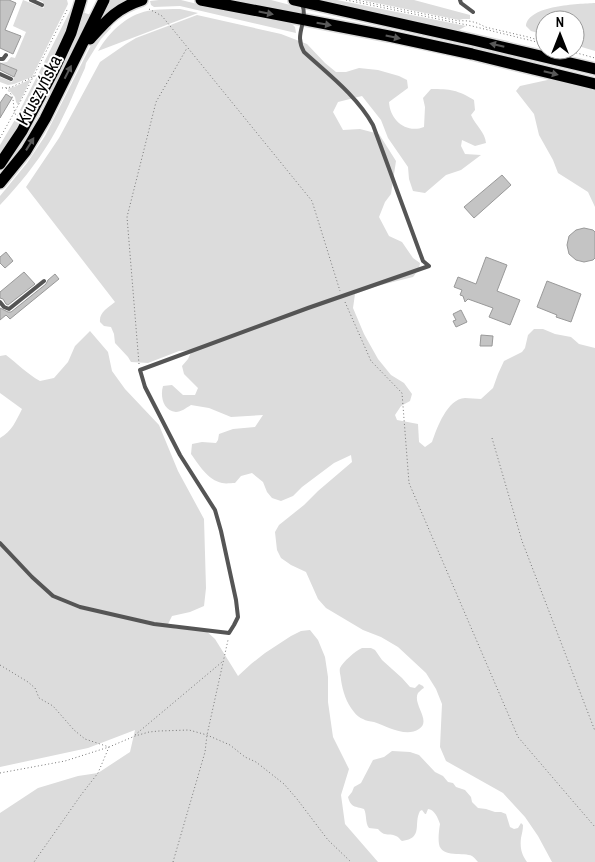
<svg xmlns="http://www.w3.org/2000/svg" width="595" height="862" viewBox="0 0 595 862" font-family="'Archivo Narrow',sans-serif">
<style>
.green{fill:#dcdcdc}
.building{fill:#c4c4c4;stroke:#999}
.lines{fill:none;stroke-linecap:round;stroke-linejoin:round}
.primary-casing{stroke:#dbdbdb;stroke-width:14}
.path{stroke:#777;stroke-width:1;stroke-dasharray:1 2.5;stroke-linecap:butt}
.service{stroke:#555;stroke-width:4}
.primary{stroke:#000;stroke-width:11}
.oneway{fill:#595959}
.labels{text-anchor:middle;stroke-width:4;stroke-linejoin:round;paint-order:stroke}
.street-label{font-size:18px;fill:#000;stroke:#fff}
</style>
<rect width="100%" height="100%" fill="#fff"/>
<path class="green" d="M23,0L44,8L43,2L38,0H67L68,4L32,77L14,84L8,85L0,82V77L12,82L17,71L0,63L7,62L11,57L15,58L26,32L13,26Z
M111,0H132L108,14L103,12L109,2Z
M159,0H181L230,12L291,23L295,27L296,33L180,6L154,7L151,5L150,1Z
M223,0H271L298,7L301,10L302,14Z
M314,0H337L466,26L459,30H454Z
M362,0H414L470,15V19H463L459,20Z
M595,3V51L575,45V20H545V35L531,31L526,26C528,5 579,4 595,3Z
M71,9H73L67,30L59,47L22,120L0,155V145L16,118Z
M180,9L198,13L98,51C110,31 128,13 153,10C162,9 171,9 180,9Z
M82,12L91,15L51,95L48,97L47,95Z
M197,15L281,34L307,44L325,63L336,72H346L359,68L378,70L399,76L407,80L408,88L389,102C390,120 406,134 424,127L425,107L423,98L431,89C450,89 458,90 474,100L475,110L471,115C476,126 485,132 486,143L475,146L462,140L461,146L465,154L481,155L461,170L446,175L425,193L413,191L409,179L408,167L388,138L381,120L362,96L338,102L333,112L343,130L360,129L379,134L396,161L391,194L385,202L379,217L389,236L402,242L413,258L420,263L419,269L413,277L377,286L355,294L353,308L364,334L378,359L391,375L404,383L412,394L410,401L401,406L395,415L397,420L418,424L419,442L425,447L432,442C437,428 447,399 465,398C470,398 476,399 481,399L493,388L498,374L504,361L522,352L525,348L528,335L534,329H543L555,334L571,337L579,344L595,348V862H552L538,836L525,817L503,793L446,761L440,747L442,704L436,689L426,673L398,647L381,637L363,630L326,608L318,599L306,572L291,565L281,558L277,550L275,532L279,525L304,505L318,491L352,462L351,455L334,463L302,487L293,496L281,501L272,498L267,492L263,482L252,473L241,476L235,483C231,483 226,484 222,483C208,480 199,465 191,454L192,444L202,442L216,443L218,440L219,434L233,429L255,427L263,415L231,417L209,408L191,405C186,408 181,412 176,412C163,411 160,396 163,386L172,385L183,395H195L198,388L184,374L182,366L188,359L192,350L179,351L148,363L131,362L128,357L115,343L114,334L111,327L104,326L100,322C99,312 108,308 115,302L26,187L59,138L100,62L126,44L136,38Z
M107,24L111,28L101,39L86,63L85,68C74,92 64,118 50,141C36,164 19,185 0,205V196L27,163L45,136L91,45L98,35Z
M31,79L18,105L16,102L15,97L8,89L9,88L14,87Z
M552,79L595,91V207L588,192L558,173L553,160L539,135L534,114L516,91L520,86Z
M90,331L108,352L112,371L125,389L159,425L178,471L204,519L206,588L204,606L190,612L172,616L167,626L177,629H204L215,639L238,676L251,664L265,653L291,636L301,631L310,630L318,640L325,657L328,677V702L333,737L349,769L341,795L345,824L378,862H0V813L38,788L78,776L98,773L130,752L135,730L88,748L0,767V438C12,431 16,421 22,409L0,393V356L6,355C17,363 27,374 40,381L54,378L68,362L75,346Z
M362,648H371L375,650L382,660L402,678L410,687L415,688L419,684L423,686L424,688C423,688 418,693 418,693C412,704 432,721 419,729C406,738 386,726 374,722C370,721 366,721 363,719C360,718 356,715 354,712C346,702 343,692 341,680C341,676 339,672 340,668C343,662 355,651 362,648Z
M392,751L410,752L419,755L435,772L443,776L448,782L453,783L456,787L465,790L471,797L472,802L478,808L486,809L495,812H501L506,814L510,827L514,829L518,828L521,823L523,825C523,830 522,833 521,838C520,847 521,854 527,862H478C476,860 475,858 472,856C465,852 441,858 439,844C438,838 439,830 440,824C438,818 434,809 428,809L426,814H425L422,810L420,811C413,824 424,838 402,841C400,840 399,837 396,836C389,832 385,838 378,829L369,828C365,823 367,815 364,809C355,806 351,808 348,797L352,792L354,787L361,783L373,760L384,757Z"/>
<path class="building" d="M0,0H9L16,3L5,30L21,36L13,54L0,48Z
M0,63L17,70L14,77L0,70Z
M6,94L12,98L0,118V103Z
M502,175L511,185L474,218L464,207Z
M584,228L593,230L595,232V258L593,260L584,262L576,260L569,254L567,245L569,236L576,230Z
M6,252L13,261L5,268L0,263V257Z
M486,257L507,265L497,291L520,300L510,325L489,317L493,308L468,299L465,302L463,296L460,295L462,290L454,287L458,277L476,284Z
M24,272L35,284L8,305L6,304L3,299L0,298V292Z
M55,274L59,279L10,319L6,315L0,320V308L8,312H11L46,284L48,280Z
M547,281L581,294L571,322L556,317L557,315L537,307Z
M461,310L467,322L456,327L453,321L456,320L453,314Z
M481,335L493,336L492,346H480Z"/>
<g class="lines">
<defs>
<path id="primary" d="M201,0L389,36L472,54L595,84
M294,0L473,40L595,69
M90,39C107,20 117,8 142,0
M0,164L22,131L54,70L71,33L81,0
M0,183L26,151L45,119L104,0"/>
</defs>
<use href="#primary" class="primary-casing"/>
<path class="path" d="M346,0L472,26L545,44
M356,0L459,21C468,20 477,22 485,27L528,37L545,42
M149,9L162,16L312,201L340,291
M566,50L595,58
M2,88L12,87L37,75
M6,88C17,99 11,103 16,116
M0,138L25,93L68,8
M345,302L371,361L402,393L409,483L518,737L595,827
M139,364L127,217L156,102L187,48
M492,438L522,541L595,731
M0,665L28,682L35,688L39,698L53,706L74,730L85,739L109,747L98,773L81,795L34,862
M135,735L222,662
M0,773L65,761L109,747L135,736L149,732L159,731L189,730L207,735L230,745L245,757L256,762L284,784L297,799L328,840L351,862
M173,862L205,752L207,735L228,640"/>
<path class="service" d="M31,0L42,5
M460,0L461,3L473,12
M0,59H3L6,55
M0,74L11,79
M0,302L4,307L9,309L44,281
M0,543L32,577L53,596L80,607L154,624L229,633L234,625L238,617L236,600L221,531L215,510L180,455L145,387L140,370L308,308L429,266L423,261L373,125C357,96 328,74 304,52C293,33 309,23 302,3"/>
<use href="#primary" class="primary"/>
</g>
<defs><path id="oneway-solid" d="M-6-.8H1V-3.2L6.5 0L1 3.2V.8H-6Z" transform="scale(1.25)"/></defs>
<g class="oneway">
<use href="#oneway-solid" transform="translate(266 13) rotate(11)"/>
<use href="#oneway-solid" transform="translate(324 24) rotate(10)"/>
<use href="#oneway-solid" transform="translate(393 37) rotate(12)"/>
<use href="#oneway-solid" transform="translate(497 45) rotate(-167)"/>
<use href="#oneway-solid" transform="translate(68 72) rotate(-63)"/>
<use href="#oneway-solid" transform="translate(551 73) rotate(14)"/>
<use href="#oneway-solid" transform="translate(30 144) rotate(-58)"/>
</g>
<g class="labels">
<g class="street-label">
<text transform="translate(39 90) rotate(-62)" y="6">Kruszyńska</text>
</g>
</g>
<g transform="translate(560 35)"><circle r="24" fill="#ffffff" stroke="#999999"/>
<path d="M0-4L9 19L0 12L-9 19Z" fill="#000000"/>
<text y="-8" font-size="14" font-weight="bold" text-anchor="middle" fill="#000000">N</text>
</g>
</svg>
